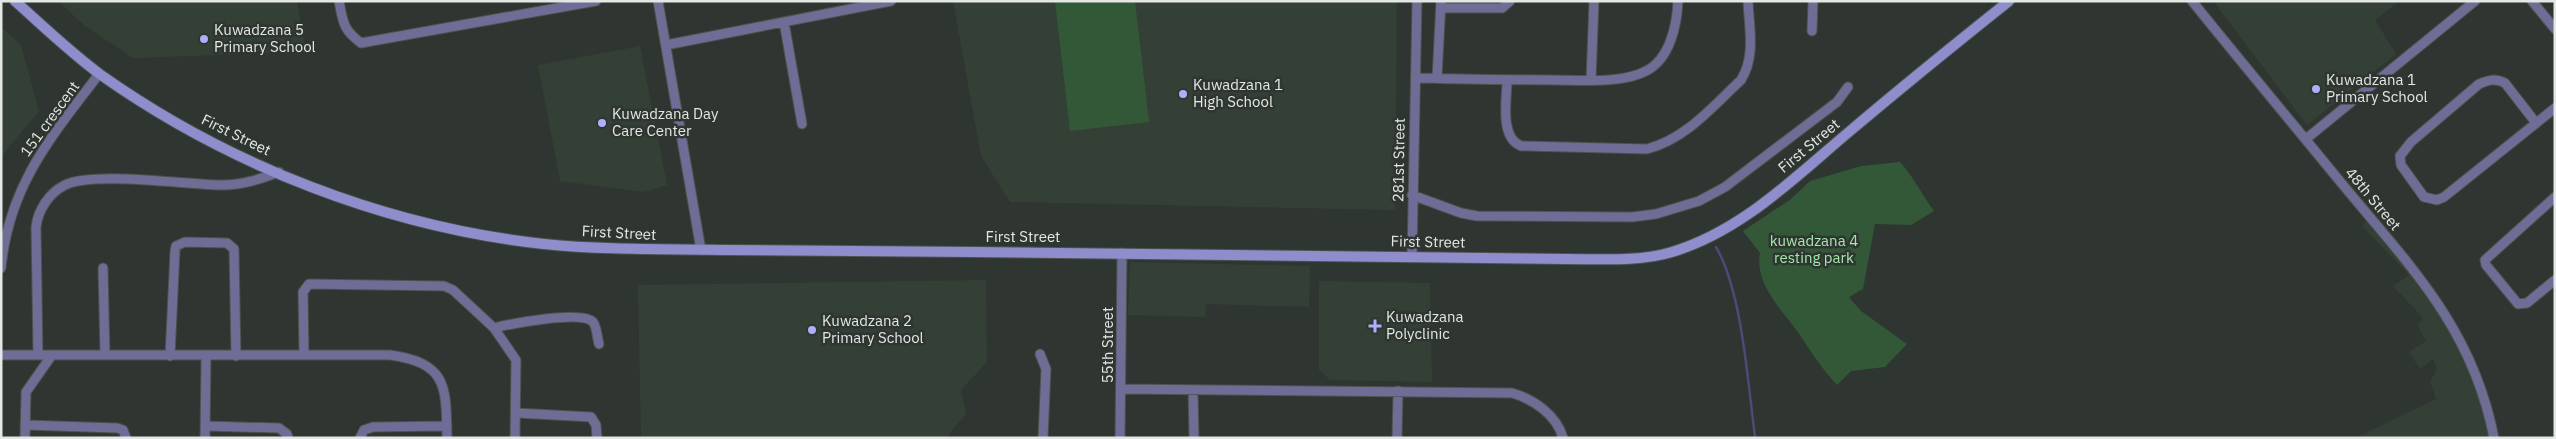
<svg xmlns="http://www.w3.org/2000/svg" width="2556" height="439" viewBox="0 0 2556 439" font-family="'IBM Plex Sans',sans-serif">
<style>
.built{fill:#344035}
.green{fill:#335838}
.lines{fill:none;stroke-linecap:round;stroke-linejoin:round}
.stream{stroke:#4d4a7a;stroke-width:2.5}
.street-casing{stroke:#4c524d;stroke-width:11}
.secondary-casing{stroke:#4c524d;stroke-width:12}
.street{stroke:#6e6d95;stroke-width:9}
.secondary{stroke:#8f8dcc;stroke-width:10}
.poi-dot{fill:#b0aefa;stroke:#2f3530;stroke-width:2}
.labels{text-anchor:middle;stroke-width:5;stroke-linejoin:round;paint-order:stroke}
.poi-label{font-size:15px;fill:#e4e8e4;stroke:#2f3530;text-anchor:start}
.street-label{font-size:15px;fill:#e4e8e4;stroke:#2f3530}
.park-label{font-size:15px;fill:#a4e8ac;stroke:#2f3530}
</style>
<rect width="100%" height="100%" fill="#2f3530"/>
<path class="built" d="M58,1H297L306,52L133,58L85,26Z
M953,1H1397L1395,210L1010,202L981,156Z
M2213,1H2400L2375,20L2396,54L2307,125Z
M1,27L21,45L39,111L1,157Z
M640,46L667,185L643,192L560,181L538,65Z
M2370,218L2408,264L2468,351L2490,438H2355L2436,399L2430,382L2437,369L2433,359L2420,369L2409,352L2426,341L2417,325L2423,318L2393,286L2409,275L2362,226Z
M1130,262L1310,266L1309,307L1206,304L1205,317L1128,315Z
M986,280L987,362L961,390L966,414L946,438H641L638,285Z
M1319,281L1430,283L1432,382L1330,380L1319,370Z"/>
<path class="green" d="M1055,1H1135L1149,122L1070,131Z
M1900,162C1914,177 1922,195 1934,211L1911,225L1875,224L1863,289L1849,297L1861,311L1907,344L1885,367L1851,371L1837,385C1822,369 1812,353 1800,335C1783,311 1754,284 1760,253L1743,231L1791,199L1810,181L1861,166Z"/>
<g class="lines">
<path class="stream" d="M1716,247C1742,291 1748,384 1755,437"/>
<defs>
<path id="street" d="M339,1C343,22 343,30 361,43L596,1
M658,1L701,250
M2192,1C2242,63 2293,124 2343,185C2411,267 2473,329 2494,438
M2532,1L2555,29
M1441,8H1502L1510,1
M784,22L802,124
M1812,31L1813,1
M666,45L891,1
M1416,78C1461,79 1507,80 1553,80C1579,80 1622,84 1646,71C1670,59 1677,25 1678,1
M1437,78L1441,1
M1507,80C1507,99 1499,137 1521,146L1647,149C1686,139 1713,106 1741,80C1756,56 1749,28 1748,1
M1591,80L1594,1
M2536,123L2505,83C2495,78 2489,80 2479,84L2411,142L2400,156L2401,165L2424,197L2437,200L2444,197L2555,108
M2306,139L2475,1
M1412,195L1461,213L1477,216L1632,217L1656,214L1699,201L1725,187L1837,102L1848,87
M2555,197L2485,260L2486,265L2518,304L2527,303L2555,280
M1412,257L1417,1
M1,268C9,185 51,137 99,74
M103,268L105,355
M494,328C510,324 581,310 593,322C597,327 597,337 599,344
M1040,354L1046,369L1043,438
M1,355H390C448,363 446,387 447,438
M38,355L36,227C38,210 49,193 65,185C93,171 188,185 223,185C243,185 260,179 279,172
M304,355L303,292L309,284L444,286L453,290L494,328L516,360L515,438
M170,356L175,251L176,246L185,242L227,243L234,249L236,356
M1121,389L1512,393C1533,399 1557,415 1563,438
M1193,390L1194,438
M517,413L591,417L596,425L597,438
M25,425L117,428L123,430L126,438
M205,426L279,428L287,434L288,438
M25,438L26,392L52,355
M205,438L206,356
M360,438L364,430L373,427L447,426
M1120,438L1122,253
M1397,438L1398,391"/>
<path id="secondary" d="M15,1C43,26 71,53 101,75C230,166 387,227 544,244C603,250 663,249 723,250C806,250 890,251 974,252C1172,253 1369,257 1566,259C1601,259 1639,262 1672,252C1742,231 1795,177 1850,131C1902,87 1955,44 2009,1"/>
</defs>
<use href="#street" class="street-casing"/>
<use href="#secondary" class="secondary-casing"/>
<use href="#street" class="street"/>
<use href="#secondary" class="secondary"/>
</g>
<g class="poi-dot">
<circle cx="204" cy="39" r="5"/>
<circle cx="2316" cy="89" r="5"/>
<circle cx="1183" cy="94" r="5"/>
<circle cx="602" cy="123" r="5"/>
<path d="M1372.5 318.5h5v5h5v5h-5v5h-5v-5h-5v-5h5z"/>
<circle cx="812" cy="330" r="5"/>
</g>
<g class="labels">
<g class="poi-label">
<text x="214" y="35">Kuwadzana 5<tspan x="214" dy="17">Primary School</tspan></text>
<text x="2326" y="85">Kuwadzana 1<tspan x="2326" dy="17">Primary School</tspan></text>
<text x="1193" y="90">Kuwadzana 1<tspan x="1193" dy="17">High School</tspan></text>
<text x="612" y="119">Kuwadzana Day<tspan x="612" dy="17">Care Center</tspan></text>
<text x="1386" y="322">Kuwadzana<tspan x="1386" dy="17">Polyclinic</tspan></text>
<text x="822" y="326">Kuwadzana 2<tspan x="822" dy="17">Primary School</tspan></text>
</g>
<g class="street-label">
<text transform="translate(50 119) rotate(-54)" y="5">151 crescent</text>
<text transform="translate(236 135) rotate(26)" y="5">First Street</text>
<text transform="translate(1809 146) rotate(-40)" y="5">First Street</text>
<text transform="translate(1399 160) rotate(-89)" y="5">281st Street</text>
<text transform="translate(2373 199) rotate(50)" y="5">48th Street</text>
<text transform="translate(619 233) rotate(3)" y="5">First Street</text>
<text x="1023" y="242">First Street</text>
<text transform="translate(1428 242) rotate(1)" y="5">First Street</text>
<text transform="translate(1108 345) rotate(-90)" y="5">55th Street</text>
</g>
<g class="park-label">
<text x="1814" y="246">kuwadzana 4<tspan x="1814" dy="17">resting park</tspan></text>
</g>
</g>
<rect width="2556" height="439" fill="none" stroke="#e4e8e4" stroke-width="5"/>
</svg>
